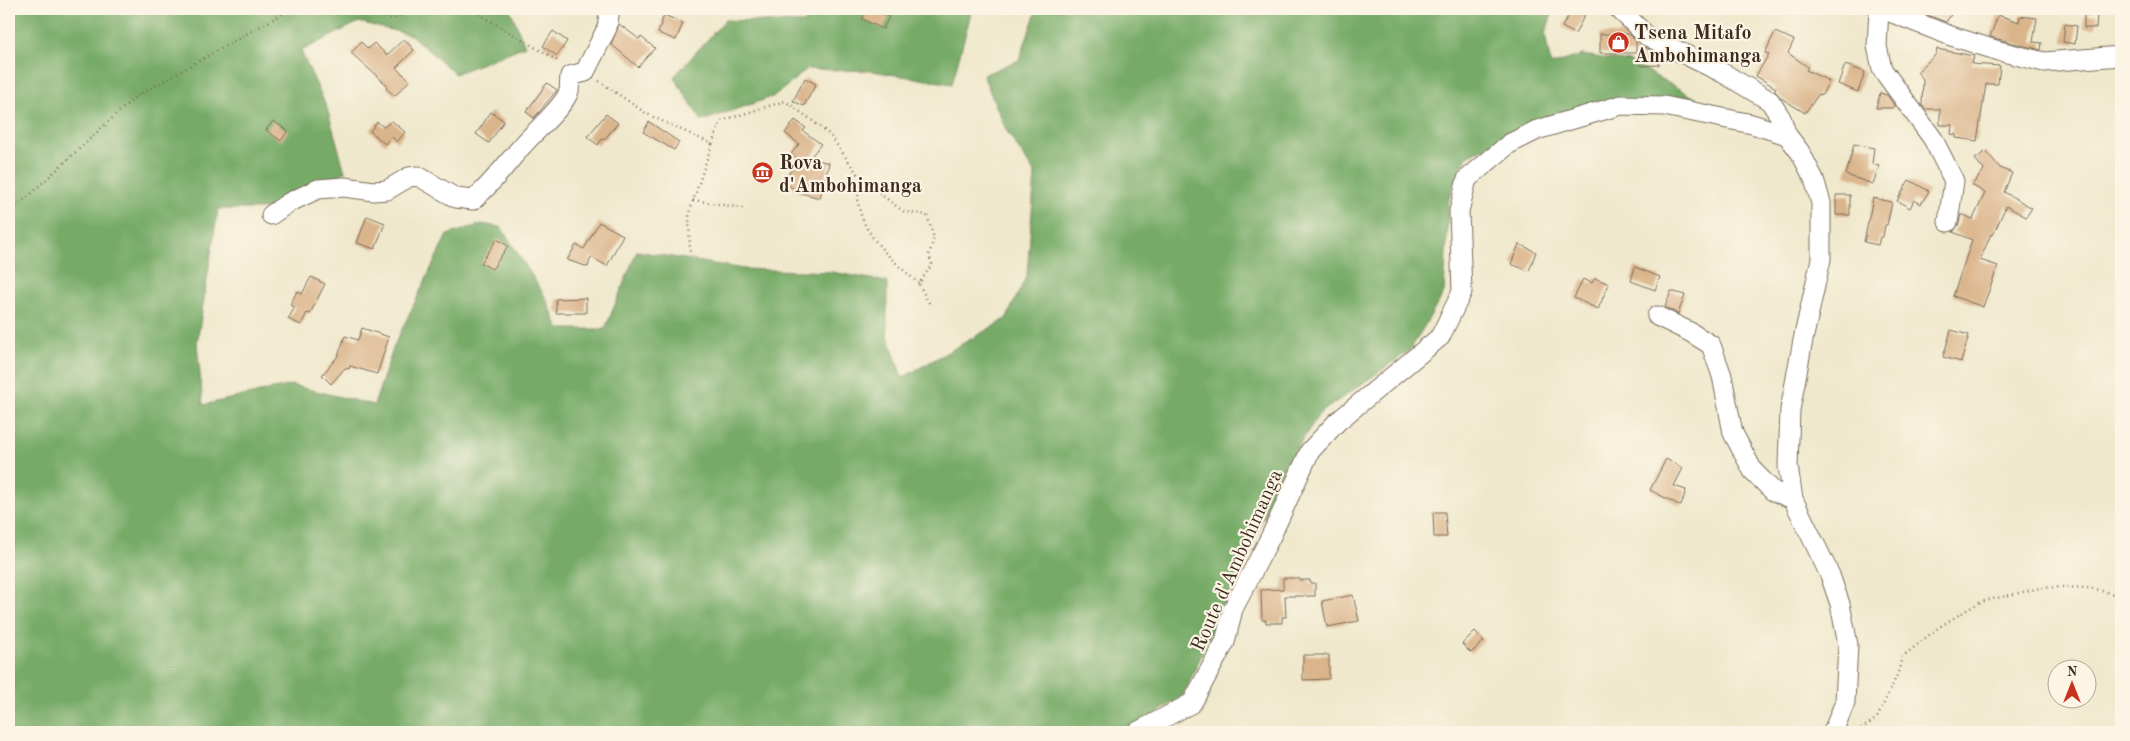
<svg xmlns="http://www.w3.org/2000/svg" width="2130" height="741" viewBox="0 0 2130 741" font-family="'Old Standard TT',serif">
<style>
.forest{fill:#76aa66;stroke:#586a42}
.building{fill:#dab48a}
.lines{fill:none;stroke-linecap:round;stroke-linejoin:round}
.minor-casing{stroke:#7a6c5b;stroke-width:21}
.path{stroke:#7a6c5b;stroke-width:2.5;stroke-dasharray:1 4;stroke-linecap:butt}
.minor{stroke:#fff;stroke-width:19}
.labels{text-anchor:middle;stroke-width:4.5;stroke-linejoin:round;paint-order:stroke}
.poi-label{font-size:20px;font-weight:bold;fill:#3b2a1e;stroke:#fcf5e5;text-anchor:start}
.street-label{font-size:20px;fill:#3b2a1e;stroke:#fcf5e5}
</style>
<rect width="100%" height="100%" fill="#fcf5e5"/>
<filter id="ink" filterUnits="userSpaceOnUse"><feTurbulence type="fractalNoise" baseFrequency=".02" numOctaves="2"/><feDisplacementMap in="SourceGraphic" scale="10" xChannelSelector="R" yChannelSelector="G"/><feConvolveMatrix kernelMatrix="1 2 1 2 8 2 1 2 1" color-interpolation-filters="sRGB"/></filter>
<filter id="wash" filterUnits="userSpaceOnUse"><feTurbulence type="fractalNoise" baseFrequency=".0096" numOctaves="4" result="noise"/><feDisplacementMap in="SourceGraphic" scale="20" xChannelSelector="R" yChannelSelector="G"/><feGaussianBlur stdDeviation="1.12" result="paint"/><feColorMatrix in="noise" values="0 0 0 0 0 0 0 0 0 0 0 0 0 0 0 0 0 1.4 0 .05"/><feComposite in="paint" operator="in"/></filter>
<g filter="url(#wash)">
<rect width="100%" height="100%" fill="#efe8cc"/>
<path class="forest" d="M9,9H510L525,46L455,74L411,35L359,22L301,51L327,108L345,172L267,209H218L197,343L203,405L291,385L374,405L394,346L447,235L481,224L501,227L546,298L559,329H605L637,251L743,269L832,272L887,282V332L902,378L1006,319L1027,275L1035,174L1006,130L983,75L1019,60L1037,9H1554L1545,34L1551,65L1582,55L1630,62L1701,101L1672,103L1530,127L1467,156L1449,197L1444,293L1410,350L1319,414L1287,464L1183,696L1128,732H9Z
M802,9H972L952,84L871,71L807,69L775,96L702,121L674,77L725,20L806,23Z"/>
<g id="blocks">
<path class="building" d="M867,9H872L889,17L883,29L862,19Z
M1572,9L1585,14L1575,34L1562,27Z
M1912,9H1955L1946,22Z
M664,15L683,23L676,40L658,33Z
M1998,15L2019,22L2020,16L2037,18L2033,42L2042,43L2041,50L1990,37Z
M2084,15H2097L2096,28H2084Z
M619,24L639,39L641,37L655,48L638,67L611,44Z
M2065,24L2077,26L2075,44L2063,42Z
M553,31L567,41L557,56L543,46Z
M1775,32L1794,40L1788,53L1808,67L1806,70L1829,81L1822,95L1819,94L1805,113L1781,98L1774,90L1776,88L1756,76L1769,54L1765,53Z
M1600,34H1629L1636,41V53H1600Z
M404,39L414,50L396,68L410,80L395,96L386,88L388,86L351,53L361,42L368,49L374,43L387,55Z
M1641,48H1647L1658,54L1659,65L1641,66Z
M1937,49L1974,56L1972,64L2000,66L1998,84H1986L1977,141L1956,138V135L1951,134L1952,125H1940V109H1925L1922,105L1923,79L1917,72L1936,54Z
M1845,65L1865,72L1858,92L1838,84Z
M805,78L816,84L804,106L793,101Z
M547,83L557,90L534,118L526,112Z
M1880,93L1887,95L1894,105L1893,108H1876Z
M491,112L504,121L489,143L476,134Z
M606,114L618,123L604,140L602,139L598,145L587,137Z
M795,120L806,128L803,131L821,144L810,158L829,163L820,198L798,192L783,181L799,160L791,154L799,144L785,133Z
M273,121L288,131L281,141L266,130Z
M392,121L405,132L397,142L391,136L385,144L370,131L377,122L384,127Z
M649,122L679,142L674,150L643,132Z
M1854,144L1874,148L1872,164L1879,166L1873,184L1846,175Z
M1986,151L2000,168L2012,173L2004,192L2032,208L2026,217L2006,206L1993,235L1991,234L1980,260L1998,266L1983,307L1953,296L1972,240L1953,232L1959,224L1961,214L1973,219L1985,193L1972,185L1984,170L1975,159Z
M1909,180L1929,191L1921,204L1914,200L1910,208L1897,201Z
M1836,195H1850V215H1836Z
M1873,198L1892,202L1887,225H1885L1883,237H1880L1878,245L1864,242Z
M367,216L385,223L375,249L357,243Z
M599,222L623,235L607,266L591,257L588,267L567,260L576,245L584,249Z
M497,239L508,246L492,269L481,263Z
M1519,244L1536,252L1529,271L1511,264Z
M1635,267L1660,277L1655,290L1631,281Z
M311,277L325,284L310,314L307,313L301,325L288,319L295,307L290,305L297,291L302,294Z
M1595,278L1609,284L1598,309L1574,298L1583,279L1592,283Z
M1671,291L1685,295L1678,314L1665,307Z
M586,298V313H556V299Z
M362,328L389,337L377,374L350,366L349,369L345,368L331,384L322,375L338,356L345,336L358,340Z
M1951,330L1969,335L1961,362L1943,357Z
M1666,459L1683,468L1674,486L1686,490L1681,506L1650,490Z
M1433,512H1445L1447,537H1434Z
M1283,578H1299V580H1310V583H1315V596H1285L1286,617H1282V623H1266V620H1262L1261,590L1283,589Z
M1353,595L1359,621L1327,627L1322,601Z
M1475,631L1484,641L1471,653L1462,644Z
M1303,655H1329V679L1303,680Z"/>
</g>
</g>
<g filter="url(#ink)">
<use href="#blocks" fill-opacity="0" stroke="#7a6c5b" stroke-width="1"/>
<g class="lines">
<defs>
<path id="minor" d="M1619,9L1647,36L1723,73L1770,101L1781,118L1787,135L1800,152L1814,179L1821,203V259L1803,340L1790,410L1788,466L1793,499L1830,575L1840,604L1848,645L1845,702L1833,732
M1879,9L1877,46L1882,69L1933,139L1954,181L1948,222
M1882,9L1951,36L1999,51L2044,62L2121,56
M271,215L288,203L318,189L344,187L374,191L387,190L409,177L418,176L456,198L473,200C493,183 506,164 523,145C534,132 564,107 569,91C570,87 569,81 570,76L585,72L607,28L610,9
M1657,316L1690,332L1711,345L1722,376L1733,433L1753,471L1773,491L1793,499
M1137,732L1192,703L1225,642L1233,609L1271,536L1310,451L1337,422L1440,337L1462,292L1459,211L1467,179L1509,144L1537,130L1621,105L1664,106L1752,124L1787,135"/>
</defs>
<use href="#minor" class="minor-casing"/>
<path class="path" d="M367,9L372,13L394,19L412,9
M470,9L560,62
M599,81L647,114L712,144L689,213L690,255
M712,144L721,121L785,101L809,118L830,135L861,179L904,212L927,215L934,238L929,255L932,264L919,284L929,303
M861,180C860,186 858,194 858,200C861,236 894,261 919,284
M693,200L743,208
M9,214L135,97L291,9
M1857,732L1877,718L1898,673L1902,657L1939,627L1980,602L2040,588L2061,587L2090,588L2121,596"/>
<use href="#minor" class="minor"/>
</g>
</g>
<defs>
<symbol id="shop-disc" viewBox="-11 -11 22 22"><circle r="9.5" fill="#c8321e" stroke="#fcf5e5"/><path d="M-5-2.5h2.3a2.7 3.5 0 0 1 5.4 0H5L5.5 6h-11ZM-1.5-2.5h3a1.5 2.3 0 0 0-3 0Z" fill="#fff"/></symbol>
<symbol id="museum-disc" viewBox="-11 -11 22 22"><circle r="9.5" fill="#c8321e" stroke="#fcf5e5"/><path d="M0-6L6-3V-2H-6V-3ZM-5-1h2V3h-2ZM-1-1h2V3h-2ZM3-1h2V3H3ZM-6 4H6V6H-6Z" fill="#fff"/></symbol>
</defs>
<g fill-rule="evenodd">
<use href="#shop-disc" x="1606" y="30" width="25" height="25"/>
<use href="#museum-disc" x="750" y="160" width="25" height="25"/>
</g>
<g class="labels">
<g class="poi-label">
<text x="1634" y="39">Tsena Mitafo<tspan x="1634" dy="23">Ambohimanga</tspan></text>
<text x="779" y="169">Rova<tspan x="779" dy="23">d'Ambohimanga</tspan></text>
</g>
<g class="street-label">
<text transform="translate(1236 560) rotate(-66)" y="7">Route d'Ambohimanga</text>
</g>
</g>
<rect width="2130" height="741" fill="none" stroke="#fcf5e5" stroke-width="30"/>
<g transform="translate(2072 684)"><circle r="24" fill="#fcf5e5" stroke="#afa495"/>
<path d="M0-4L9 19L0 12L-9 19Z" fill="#c8321e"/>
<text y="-8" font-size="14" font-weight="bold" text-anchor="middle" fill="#3b2a1e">N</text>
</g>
</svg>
